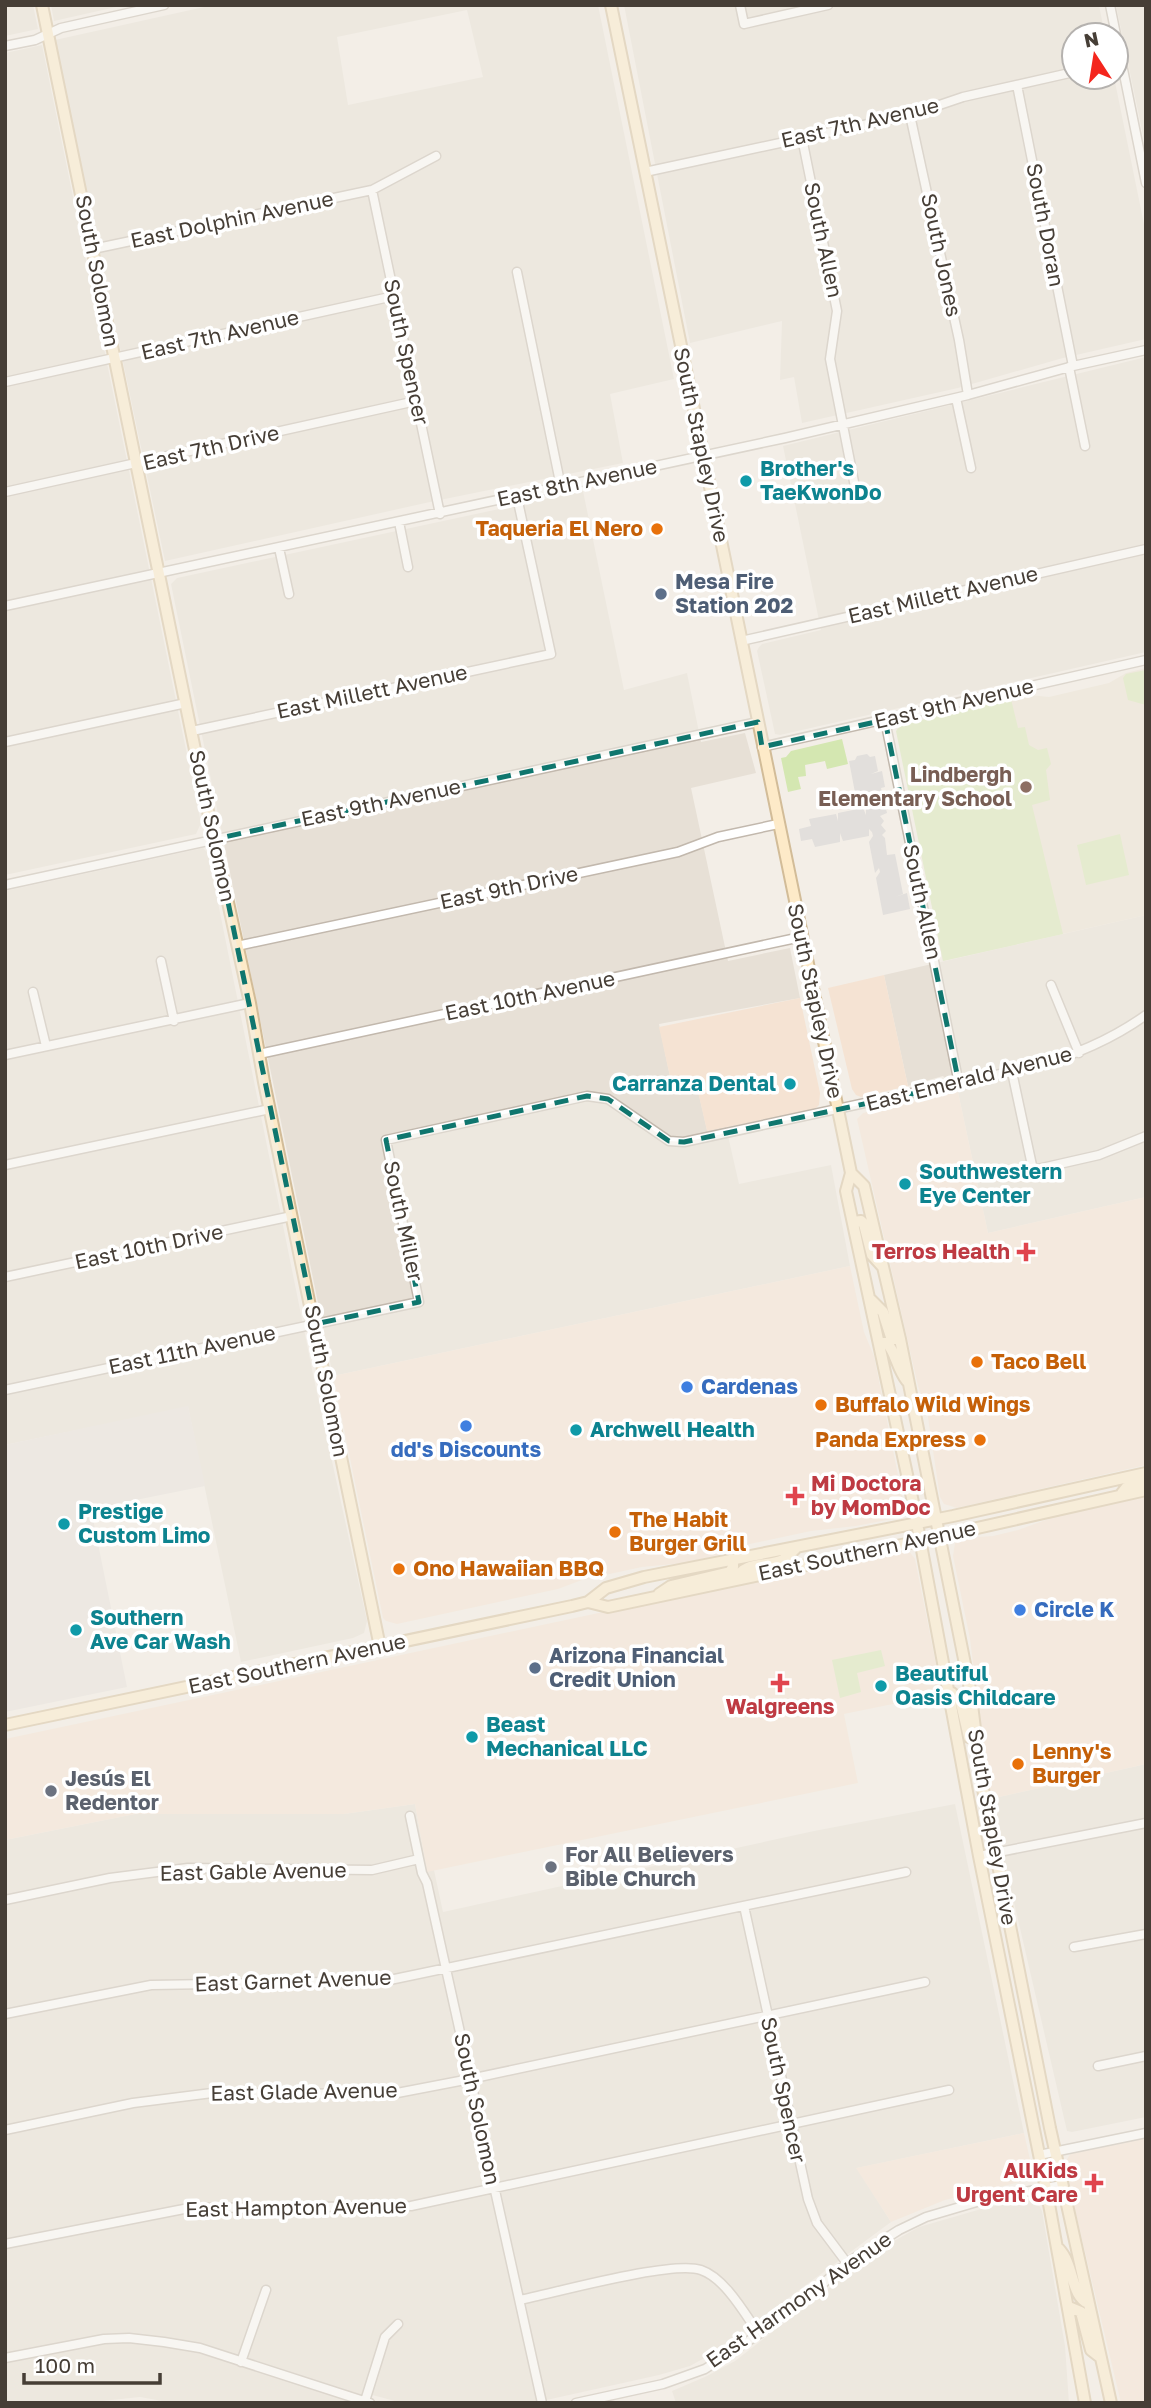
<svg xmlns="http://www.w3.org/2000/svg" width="1151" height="2408" viewBox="0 0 1151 2408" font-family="'Golos Text',sans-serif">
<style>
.residential{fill:#e7e0d6;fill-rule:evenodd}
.commercial{fill:#f5e3d3}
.industrial{fill:#e6e0dc}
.education{fill:#ece2d2}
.green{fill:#d4e7b1}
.parking{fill:#e2dfdc}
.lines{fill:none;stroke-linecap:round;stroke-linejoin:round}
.street-casing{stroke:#c2b8ad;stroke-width:11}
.secondary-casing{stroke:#d2bc98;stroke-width:14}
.street{stroke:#fff;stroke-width:8}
.secondary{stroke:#fdeac8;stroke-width:10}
.marked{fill:none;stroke:#0f766e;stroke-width:5;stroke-dasharray:14 9;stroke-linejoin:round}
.culture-dot{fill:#0f9aa8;stroke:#fff;stroke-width:2.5}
.food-dot{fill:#e8710a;stroke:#fff;stroke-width:2.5}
.service-dot{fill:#5c6f8a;stroke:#fff;stroke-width:2.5}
.education-dot{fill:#8d6e63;stroke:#fff;stroke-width:2.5}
.health-dot{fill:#e0444e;stroke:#fff;stroke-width:2.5}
.shop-dot{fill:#3f7fe0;stroke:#fff;stroke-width:2.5}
.worship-dot{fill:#6b7280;stroke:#fff;stroke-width:2.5}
.labels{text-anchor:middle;stroke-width:7;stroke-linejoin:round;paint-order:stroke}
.street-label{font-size:21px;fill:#463e36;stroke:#fff}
.culture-label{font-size:21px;font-weight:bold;fill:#0d838f;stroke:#fff;text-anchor:start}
.food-label{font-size:21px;font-weight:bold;fill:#c56008;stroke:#fff;text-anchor:start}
.service-label{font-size:21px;font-weight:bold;fill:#4e5e75;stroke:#fff;text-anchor:start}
.education-label{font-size:21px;font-weight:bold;fill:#785e54;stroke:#fff;text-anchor:end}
.health-label{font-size:21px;font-weight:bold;fill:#be3a42;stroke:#fff;text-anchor:end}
.shop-label{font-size:21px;font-weight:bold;fill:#366cbe;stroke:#fff;text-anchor:start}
.worship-label{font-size:21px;font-weight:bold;fill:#5b616d;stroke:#fff;text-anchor:start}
</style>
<rect width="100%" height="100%" fill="#f3eee7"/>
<path class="residential" d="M5,5H33L38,29L5,36Z
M51,5H125L54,21Z
M213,5H598L674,379L610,394L623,463L430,502L165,561L55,40ZM467,10L483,77L348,105L337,37Z
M624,5H1099L1105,35H1074V77H1114L1146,234V339L1063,358L958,388L802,423L794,377L780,380L782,321L690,343Z
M1116,5H1146V150Z
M42,45L201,823L196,834L5,875V53Z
M1146,357V652L780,735L775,734L757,651L759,647L762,644L821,630L783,446Z
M583,491L624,690L687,673L701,742L745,733L756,773L691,788L728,961L790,948L800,998L659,1024L672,1086L696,1082L707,1130L726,1127L739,1184L831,1165L850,1266L333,1376L171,584L177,578Z
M203,848L208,853L314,1379L367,1621L364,1633L353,1638L241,1662L188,1407L5,1445V891Z
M1146,915V1197L988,1233L958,1092L943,1076L908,1086L884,975Z
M1146,1764V2117L1072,2132L1067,2131L990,1799Z
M415,1804L427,1871L434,1870L443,1912L814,1831L955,1804L1024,2133L857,2168L891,2222L717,2351L690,2366L659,2375L533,2403H402L365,2393L363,2403H173L140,2397L84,2403H5V1840L135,1814H344Z
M1034,2200L1039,2205L1042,2211L1065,2346L1069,2403H676L672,2391L707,2376L735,2361L878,2250L919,2227L988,2207Z"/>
<path class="commercial" d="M884,975L908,1086L861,1097L856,1095L852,1089L828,988Z
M800,998L820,1093L819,1105L815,1109L707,1131L696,1083L672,1086L659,1027Z
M958,1092L988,1233L1146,1197V1465L957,1508L944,1504L940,1497L927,1411L918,1386L857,1119L863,1113Z
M850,1266L864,1332L874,1356L904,1505V1510L897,1518L856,1526L811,1531L745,1545L722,1554L684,1563L642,1567L582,1580L558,1589L397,1624L386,1621L383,1618L333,1376Z
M1146,1495V1764L990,1799L970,1639L953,1556L955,1543L964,1538L993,1536L1018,1530L1054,1517Z
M900,1549L909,1551L915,1559L942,1694L844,1714L858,1783L427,1872L415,1804L344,1814H135L5,1840V1739Z
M1024,2133L1032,2168L1031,2176L1029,2180L945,2200L891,2222L856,2168Z
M1146,2138V2403H1121L1064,2164L1071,2153Z"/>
<path class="industrial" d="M188,1406L205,1486L91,1509L127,1687L5,1712V1445Z"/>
<path class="education" d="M1146,668V915L943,961L897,729L901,725L1029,695L1049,697L1109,683L1126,673Z"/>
<path class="green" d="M1146,670V705L1128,700L1123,678L1126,674Z
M1011,699L1018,728L1025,727L1029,745L1038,750L1047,748L1051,764L1046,770L1050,800L1032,805L1063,934L943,961L896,731L901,725Z
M842,739L848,764L827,769L825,761L805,765L806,776L798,777L801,789L788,792L781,758L786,757L791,751Z
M1120,834L1129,875L1086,885L1077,845Z
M881,1650L885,1666L857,1673L861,1692L840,1698L832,1660Z"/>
<path class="parking" d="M867,754L870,757L875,756L878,771L871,774L882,771L885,787L881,788L887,813L880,816L884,821L881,825L886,831L882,835L885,838L887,855L895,854L903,894L895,897L907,893L910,909L883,915L876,878L880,872L879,868L875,873L869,842L873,836L872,832L869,829V836L843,841L840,833V842L815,847L812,839L801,841L799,829L811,826L809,819L836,814L838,821V813L863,808L866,815V802L857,803L849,761L855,760L857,756Z"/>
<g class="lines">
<defs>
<path id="street" d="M740,5L744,24L828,5
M1110,5L1146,183
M5,46L35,40L61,28L164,5
M1017,85L1073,366
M910,115L959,340L968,395
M802,138L837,311L830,359L856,492
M645,172L910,115L963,97L1074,72
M372,190L440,514
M93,249L372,190L436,156
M517,272L561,487
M1069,367L1085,446
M5,382L394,296
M956,398L971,468
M5,492L416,401
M399,522L408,567
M279,548L289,594
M5,606L785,438L968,395L1073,366L1146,350
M741,641L1146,549
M885,720L959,1084
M192,731L551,654L517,497
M5,742L186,703
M762,747L1146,660
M5,885L758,722
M237,946L678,852L718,837L778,824
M161,961L174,1021
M1051,985L1079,1053
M33,992L46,1046
M259,1054L801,937
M5,1055L250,1003
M1012,1072L1033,1170L1099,1155L1146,1136
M5,1165L270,1109
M5,1277L292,1216
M5,1390L419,1302L386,1140L587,1096L608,1099L669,1141L684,1142L1032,1067C1073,1056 1111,1040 1146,1015
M410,1816L422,1873L427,1883L542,2403
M979,1856L1146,1823
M5,1900L110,1878L188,1868L372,1870L419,1859
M744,1906L808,2199L817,2223L847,2263
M1074,1947L1146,1934
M5,2014L151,1985L385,1981L906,1872
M1098,2066L1146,2056
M5,2130L133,2103L212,2093L392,2094L470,2079L925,1982
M1039,2155L1146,2133
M5,2244L189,2208L411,2206L949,2090
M520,2300C555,2293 672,2260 701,2270C725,2278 745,2314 759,2334
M5,2358L104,2339L129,2338L164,2342L200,2348L370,2403
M241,2362L266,2290
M365,2401L385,2337L398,2324
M576,2403L663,2384L705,2369L759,2334L799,2304L847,2263L899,2230L926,2217L987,2199L1062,2185"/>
<path id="secondary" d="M42,5L201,779L250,1003L264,1082L380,1647
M611,5L851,1173L846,1191L914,1507L979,1856L1049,2204L1085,2403
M851,1173L864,1186L900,1339L970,1689L982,1784L1050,2128L1111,2403
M853,1222L861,1221L864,1224L872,1255L882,1266
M871,1300L883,1312L891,1337L895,1339H900
M879,1343H887C896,1353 897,1368 907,1381
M1122,1493L1126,1488L1146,1480
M737,1579C743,1561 768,1567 783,1560C787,1557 792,1552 796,1548
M659,1594L671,1586L730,1572L733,1567V1560
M588,1602L608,1607L906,1544L1146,1490
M952,1693L961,1703L969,1737L975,1738
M5,1725L572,1606L588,1602L606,1588L644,1577L953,1516L1146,1473
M1059,2249C1074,2265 1071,2296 1088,2303
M1069,2307L1081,2312L1091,2350L1100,2357"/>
</defs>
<use href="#street" class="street-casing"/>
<use href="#secondary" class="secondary-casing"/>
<use href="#street" class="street"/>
<use href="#secondary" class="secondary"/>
</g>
<path d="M0 0H1151V2408H0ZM885,720L959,1084L684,1142L669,1141L608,1099L587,1096L386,1140L419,1302L315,1324L215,839L758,722L762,747Z" fill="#f3eee7" fill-opacity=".55" fill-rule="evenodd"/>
<path class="marked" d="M885,720L959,1084L684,1142L669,1141L608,1099L587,1096L386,1140L419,1302L315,1324L215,839L758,722L762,747Z"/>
<g class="culture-dot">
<circle cx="746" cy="481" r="7"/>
<circle cx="790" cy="1084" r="7"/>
<circle cx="905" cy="1184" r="7"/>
<circle cx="576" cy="1430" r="7"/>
<circle cx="64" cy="1524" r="7"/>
<circle cx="76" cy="1630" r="7"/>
<circle cx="881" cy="1686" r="7"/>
<circle cx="472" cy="1737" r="7"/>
</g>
<g class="food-dot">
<circle cx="657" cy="529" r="7"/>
<circle cx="977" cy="1362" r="7"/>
<circle cx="821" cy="1405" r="7"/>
<circle cx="980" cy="1440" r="7"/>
<circle cx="615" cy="1532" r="7"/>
<circle cx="399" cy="1569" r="7"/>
<circle cx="1018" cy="1764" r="7"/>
</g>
<g class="service-dot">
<circle cx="661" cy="594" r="7"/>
<circle cx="535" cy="1668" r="7"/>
</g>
<circle class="education-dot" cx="1026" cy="787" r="7"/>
<g class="health-dot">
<path d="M1022.5 1241.5h7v7h7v7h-7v7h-7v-7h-7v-7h7z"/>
<path d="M791.5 1485.5h7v7h7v7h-7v7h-7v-7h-7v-7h7z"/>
<path d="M776.5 1672.5h7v7h7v7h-7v7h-7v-7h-7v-7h7z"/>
<path d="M1090.5 2172.5h7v7h7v7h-7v7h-7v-7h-7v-7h7z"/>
</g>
<g class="shop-dot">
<circle cx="687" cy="1387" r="7"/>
<circle cx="466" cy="1426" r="7"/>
<circle cx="1020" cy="1610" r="7"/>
</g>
<g class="worship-dot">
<circle cx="51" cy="1791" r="7"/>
<circle cx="551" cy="1867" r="7"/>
</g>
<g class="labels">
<g class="street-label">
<text transform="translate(860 123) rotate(-13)" y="7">East 7th Avenue</text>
<text transform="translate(232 220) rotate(-12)" y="7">East Dolphin Avenue</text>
<text transform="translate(1045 225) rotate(79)" y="7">South Doran</text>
<text transform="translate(823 240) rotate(78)" y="7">South Allen</text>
<text transform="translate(941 255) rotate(78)" y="7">South Jones</text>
<text transform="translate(97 271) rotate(79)" y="7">South Solomon</text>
<text transform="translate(220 335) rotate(-13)" y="7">East 7th Avenue</text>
<text transform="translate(406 352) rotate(78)" y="7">South Spencer</text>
<text transform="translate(701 445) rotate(78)" y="7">South Stapley Drive</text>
<text transform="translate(211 448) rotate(-13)" y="7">East 7th Drive</text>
<text transform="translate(577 483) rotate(-12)" y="7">East 8th Avenue</text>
<text transform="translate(943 595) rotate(-13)" y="7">East Millett Avenue</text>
<text transform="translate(372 692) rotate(-12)" y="7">East Millett Avenue</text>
<text transform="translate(954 704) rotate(-13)" y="7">East 9th Avenue</text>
<text transform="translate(381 803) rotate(-12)" y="7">East 9th Avenue</text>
<text transform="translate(212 826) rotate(78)" y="7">South Solomon</text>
<text transform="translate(509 888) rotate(-12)" y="7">East 9th Drive</text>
<text transform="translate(922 902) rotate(78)" y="7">South Allen</text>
<text transform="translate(530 996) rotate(-12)" y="7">East 10th Avenue</text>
<text transform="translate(815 1001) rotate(78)" y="7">South Stapley Drive</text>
<text transform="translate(969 1079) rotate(-14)" y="7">East Emerald Avenue</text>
<text transform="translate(403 1221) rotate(78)" y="7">South Miller</text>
<text transform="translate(149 1247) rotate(-12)" y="7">East 10th Drive</text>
<text transform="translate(192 1350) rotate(-12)" y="7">East 11th Avenue</text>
<text transform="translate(326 1381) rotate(79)" y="7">South Solomon</text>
<text transform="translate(867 1551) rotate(-12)" y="7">East Southern Avenue</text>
<text transform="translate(297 1664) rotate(-12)" y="7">East Southern Avenue</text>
<text transform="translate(992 1827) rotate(80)" y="7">South Stapley Drive</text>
<text transform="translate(253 1872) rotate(-1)" y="7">East Gable Avenue</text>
<text transform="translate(293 1981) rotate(-2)" y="7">East Garnet Avenue</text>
<text transform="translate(783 2090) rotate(78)" y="7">South Spencer</text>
<text transform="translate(304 2092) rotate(-1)" y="7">East Glade Avenue</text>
<text transform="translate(477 2109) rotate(78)" y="7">South Solomon</text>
<text transform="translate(296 2208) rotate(-1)" y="7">East Hampton Avenue</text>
<text transform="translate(799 2300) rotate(-35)" y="7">East Harmony Avenue</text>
</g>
<g class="culture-label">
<text x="760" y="476">Brother's<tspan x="760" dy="24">TaeKwonDo</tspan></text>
<text x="776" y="1091" text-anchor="end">Carranza Dental</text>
<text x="919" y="1179">Southwestern<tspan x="919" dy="24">Eye Center</tspan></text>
<text x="590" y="1437">Archwell Health</text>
<text x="78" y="1519">Prestige<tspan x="78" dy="24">Custom Limo</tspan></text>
<text x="90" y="1625">Southern<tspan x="90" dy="24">Ave Car Wash</tspan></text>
<text x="895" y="1681">Beautiful<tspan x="895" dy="24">Oasis Childcare</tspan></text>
<text x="486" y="1732">Beast<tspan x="486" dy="24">Mechanical LLC</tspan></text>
</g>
<g class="food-label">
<text x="643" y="536" text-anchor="end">Taqueria El Nero</text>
<text x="991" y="1369">Taco Bell</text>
<text x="835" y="1412">Buffalo Wild Wings</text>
<text x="966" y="1447" text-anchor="end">Panda Express</text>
<text x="629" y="1527">The Habit<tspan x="629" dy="24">Burger Grill</tspan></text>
<text x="413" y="1576">Ono Hawaiian BBQ</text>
<text x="1032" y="1759">Lenny's<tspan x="1032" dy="24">Burger</tspan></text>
</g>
<g class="service-label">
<text x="675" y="589">Mesa Fire<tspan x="675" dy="24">Station 202</tspan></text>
<text x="549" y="1663">Arizona Financial<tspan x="549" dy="24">Credit Union</tspan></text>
</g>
<g class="education-label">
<text x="1012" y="782">Lindbergh<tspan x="1012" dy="24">Elementary School</tspan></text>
</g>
<g class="health-label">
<text x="1010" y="1259">Terros Health</text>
<text x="811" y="1491" text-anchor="start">Mi Doctora<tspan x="811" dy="24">by MomDoc</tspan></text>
<text x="780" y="1714" text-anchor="middle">Walgreens</text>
<text x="1078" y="2178">AllKids<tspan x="1078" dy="24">Urgent Care</tspan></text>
</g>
<g class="shop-label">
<text x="701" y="1394">Cardenas</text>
<text x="466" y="1457" text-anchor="middle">dd's Discounts</text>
<text x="1034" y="1617">Circle K</text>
</g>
<g class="worship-label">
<text x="65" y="1786">Jesús El<tspan x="65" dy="24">Redentor</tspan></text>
<text x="565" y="1862">For All Believers<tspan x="565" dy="24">Bible Church</tspan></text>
</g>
</g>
<rect width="1151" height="2408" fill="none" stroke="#463e36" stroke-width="14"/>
<g transform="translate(1095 56) rotate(348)"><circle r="33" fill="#ffffff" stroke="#b5b2af" stroke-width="2"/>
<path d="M0-5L12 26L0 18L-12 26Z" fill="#f4261d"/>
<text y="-10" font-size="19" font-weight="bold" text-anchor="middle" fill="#463e36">N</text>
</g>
<path d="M24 2373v10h136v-10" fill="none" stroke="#463e36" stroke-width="3.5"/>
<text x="35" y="2373" font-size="21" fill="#463e36" stroke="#ffffff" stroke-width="5" paint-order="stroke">100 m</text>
</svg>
